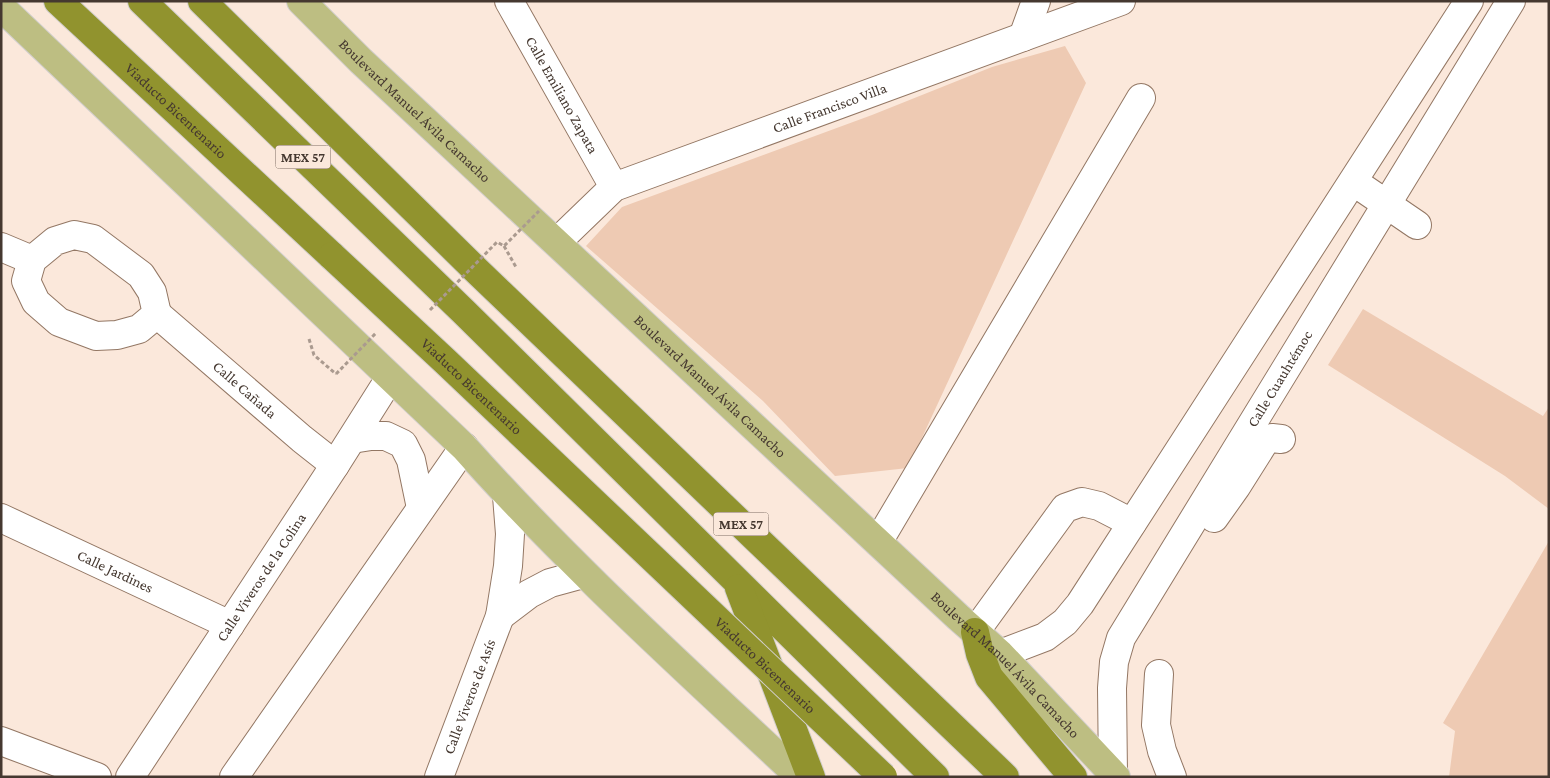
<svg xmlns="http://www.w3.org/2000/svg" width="1550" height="778" viewBox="0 0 1550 778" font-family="'Crimson Pro',serif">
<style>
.building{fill:#eecab3}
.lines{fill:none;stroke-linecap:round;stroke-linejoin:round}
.minor-casing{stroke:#937764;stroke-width:30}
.major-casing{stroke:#d2cfcd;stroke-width:30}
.highway-casing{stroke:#d2cfcd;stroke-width:30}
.path{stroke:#aa9a8f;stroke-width:3;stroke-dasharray:4 2.5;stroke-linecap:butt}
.minor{stroke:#fff;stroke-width:28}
.major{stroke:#bdbe82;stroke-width:28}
.highway{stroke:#91932e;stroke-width:28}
.highway-bridge-casing{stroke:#d2cfcd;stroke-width:30;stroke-linecap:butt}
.path-bridge{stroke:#aa9a8f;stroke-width:3;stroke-dasharray:4 2.5;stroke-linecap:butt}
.highway-bridge{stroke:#91932e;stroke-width:28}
.labels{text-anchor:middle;stroke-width:4;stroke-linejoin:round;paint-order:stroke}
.shield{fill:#fbe8db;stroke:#7c6d63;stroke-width:1}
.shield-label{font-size:14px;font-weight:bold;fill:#453830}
.street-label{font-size:15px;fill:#453830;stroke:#fbe8db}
</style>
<rect width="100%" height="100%" fill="#fbe8db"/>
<path class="building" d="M1065,46L1086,83L908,468L835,476L763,401L586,246L622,207L872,115L992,67Z
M1363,309L1543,416L1549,407V509L1505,476L1328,365Z
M1549,541V777H1449L1455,731L1443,723Z"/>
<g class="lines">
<defs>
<g id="minor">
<path id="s1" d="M509,1L614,187"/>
<path d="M1023,37L1036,1"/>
<path d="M1354,182L1417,225"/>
<path d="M74,235L93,239L141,275L152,292L157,314L139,329L117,335L96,336L59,322L36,302L26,281L32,260L55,241Z"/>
<path id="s2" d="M557,242L614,187L1121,1"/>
<path d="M1,247L32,260"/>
<path id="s3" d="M157,314L302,439L335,465"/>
<path d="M352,439L371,436H386L403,444L411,460L421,508"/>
<path id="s4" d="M1,518L230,625"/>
<path d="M1214,518L1236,487L1265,441L1272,438L1281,439"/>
<path d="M878,542L1141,98"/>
<path d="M500,616L529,594L550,583L583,574"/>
<path d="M975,632L1065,508L1082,502L1099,506L1132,523"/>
<path d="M1000,654L1045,637L1065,622L1080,604L1469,1"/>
<path d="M1159,674L1156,725L1162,751L1172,777"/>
<path d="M1,741L97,777"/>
<path id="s5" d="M1113,774L1112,688L1114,662L1121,638L1511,1"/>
<path id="s6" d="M130,777L335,465L390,378"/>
<path d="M234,777L464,447"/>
<path id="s7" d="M439,777L500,616L508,566L510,534L507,496"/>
</g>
<g id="major">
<path id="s8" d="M301,1L361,61L958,617L1000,654L1116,777"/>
<path d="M1,7L464,447C568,564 685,669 800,777"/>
</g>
<g id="highway">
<path id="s9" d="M58,1L332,256"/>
<path d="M142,1L464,312L935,777"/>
<path d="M202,1L477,271L1005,777"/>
<path d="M739,588L811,777"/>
<path d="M975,632L980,654L989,677L1073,777"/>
</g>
</defs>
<use href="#minor" class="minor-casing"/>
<use href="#major" class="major-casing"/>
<use href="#highway" class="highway-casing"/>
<path class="path" d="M504,246L516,267
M309,339L314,355L336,374"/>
<use href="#minor" class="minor"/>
<use href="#major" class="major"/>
<use href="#highway" class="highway"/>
<defs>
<g id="highway-bridge">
<path id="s10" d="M332,256L445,361L883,777"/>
</g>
</defs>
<use href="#highway-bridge" class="highway-bridge-casing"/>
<path class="path-bridge" d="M430,310L497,242L504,246L539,211
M336,374L376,333"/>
<use href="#highway-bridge" class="highway-bridge"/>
</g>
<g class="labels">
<g class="shield">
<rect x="275.5" y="145.5" width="55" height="23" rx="4"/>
<rect x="713.5" y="512.5" width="55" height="23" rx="4"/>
</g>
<g class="shield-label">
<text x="303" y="162">MEX 57</text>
<text x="741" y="529">MEX 57</text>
</g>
<g class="street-label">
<text dy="5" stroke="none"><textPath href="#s1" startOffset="108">Calle Emiliano Zapata</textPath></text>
<text dy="5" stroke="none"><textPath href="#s2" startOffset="309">Calle Francisco Villa</textPath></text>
<text dy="5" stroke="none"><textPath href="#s8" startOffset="158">Boulevard Manuel Ávila Camacho</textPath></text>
<text dy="5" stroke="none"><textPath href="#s9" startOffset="161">Viaducto Bicentenario</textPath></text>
<text dy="5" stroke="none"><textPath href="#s5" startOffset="441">Calle Cuauhtémoc</textPath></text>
<text dy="5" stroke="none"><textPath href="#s8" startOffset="562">Boulevard Manuel Ávila Camacho</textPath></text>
<text dy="5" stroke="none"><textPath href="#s10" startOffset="191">Viaducto Bicentenario</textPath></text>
<text dy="5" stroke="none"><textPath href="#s3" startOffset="116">Calle Cañada</textPath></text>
<text dy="5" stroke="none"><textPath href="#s4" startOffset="126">Calle Jardines</textPath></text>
<text dy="5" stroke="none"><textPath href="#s6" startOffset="239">Calle Viveros de la Colina</textPath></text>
<text dy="5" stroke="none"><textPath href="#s8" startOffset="968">Boulevard Manuel Ávila Camacho</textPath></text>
<text dy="5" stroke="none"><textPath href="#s10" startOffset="596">Viaducto Bicentenario</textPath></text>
<text dy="5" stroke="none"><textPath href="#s7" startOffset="86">Calle Viveros de Asís</textPath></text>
</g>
</g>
<rect width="1550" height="778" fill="none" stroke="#453830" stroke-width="5"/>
</svg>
